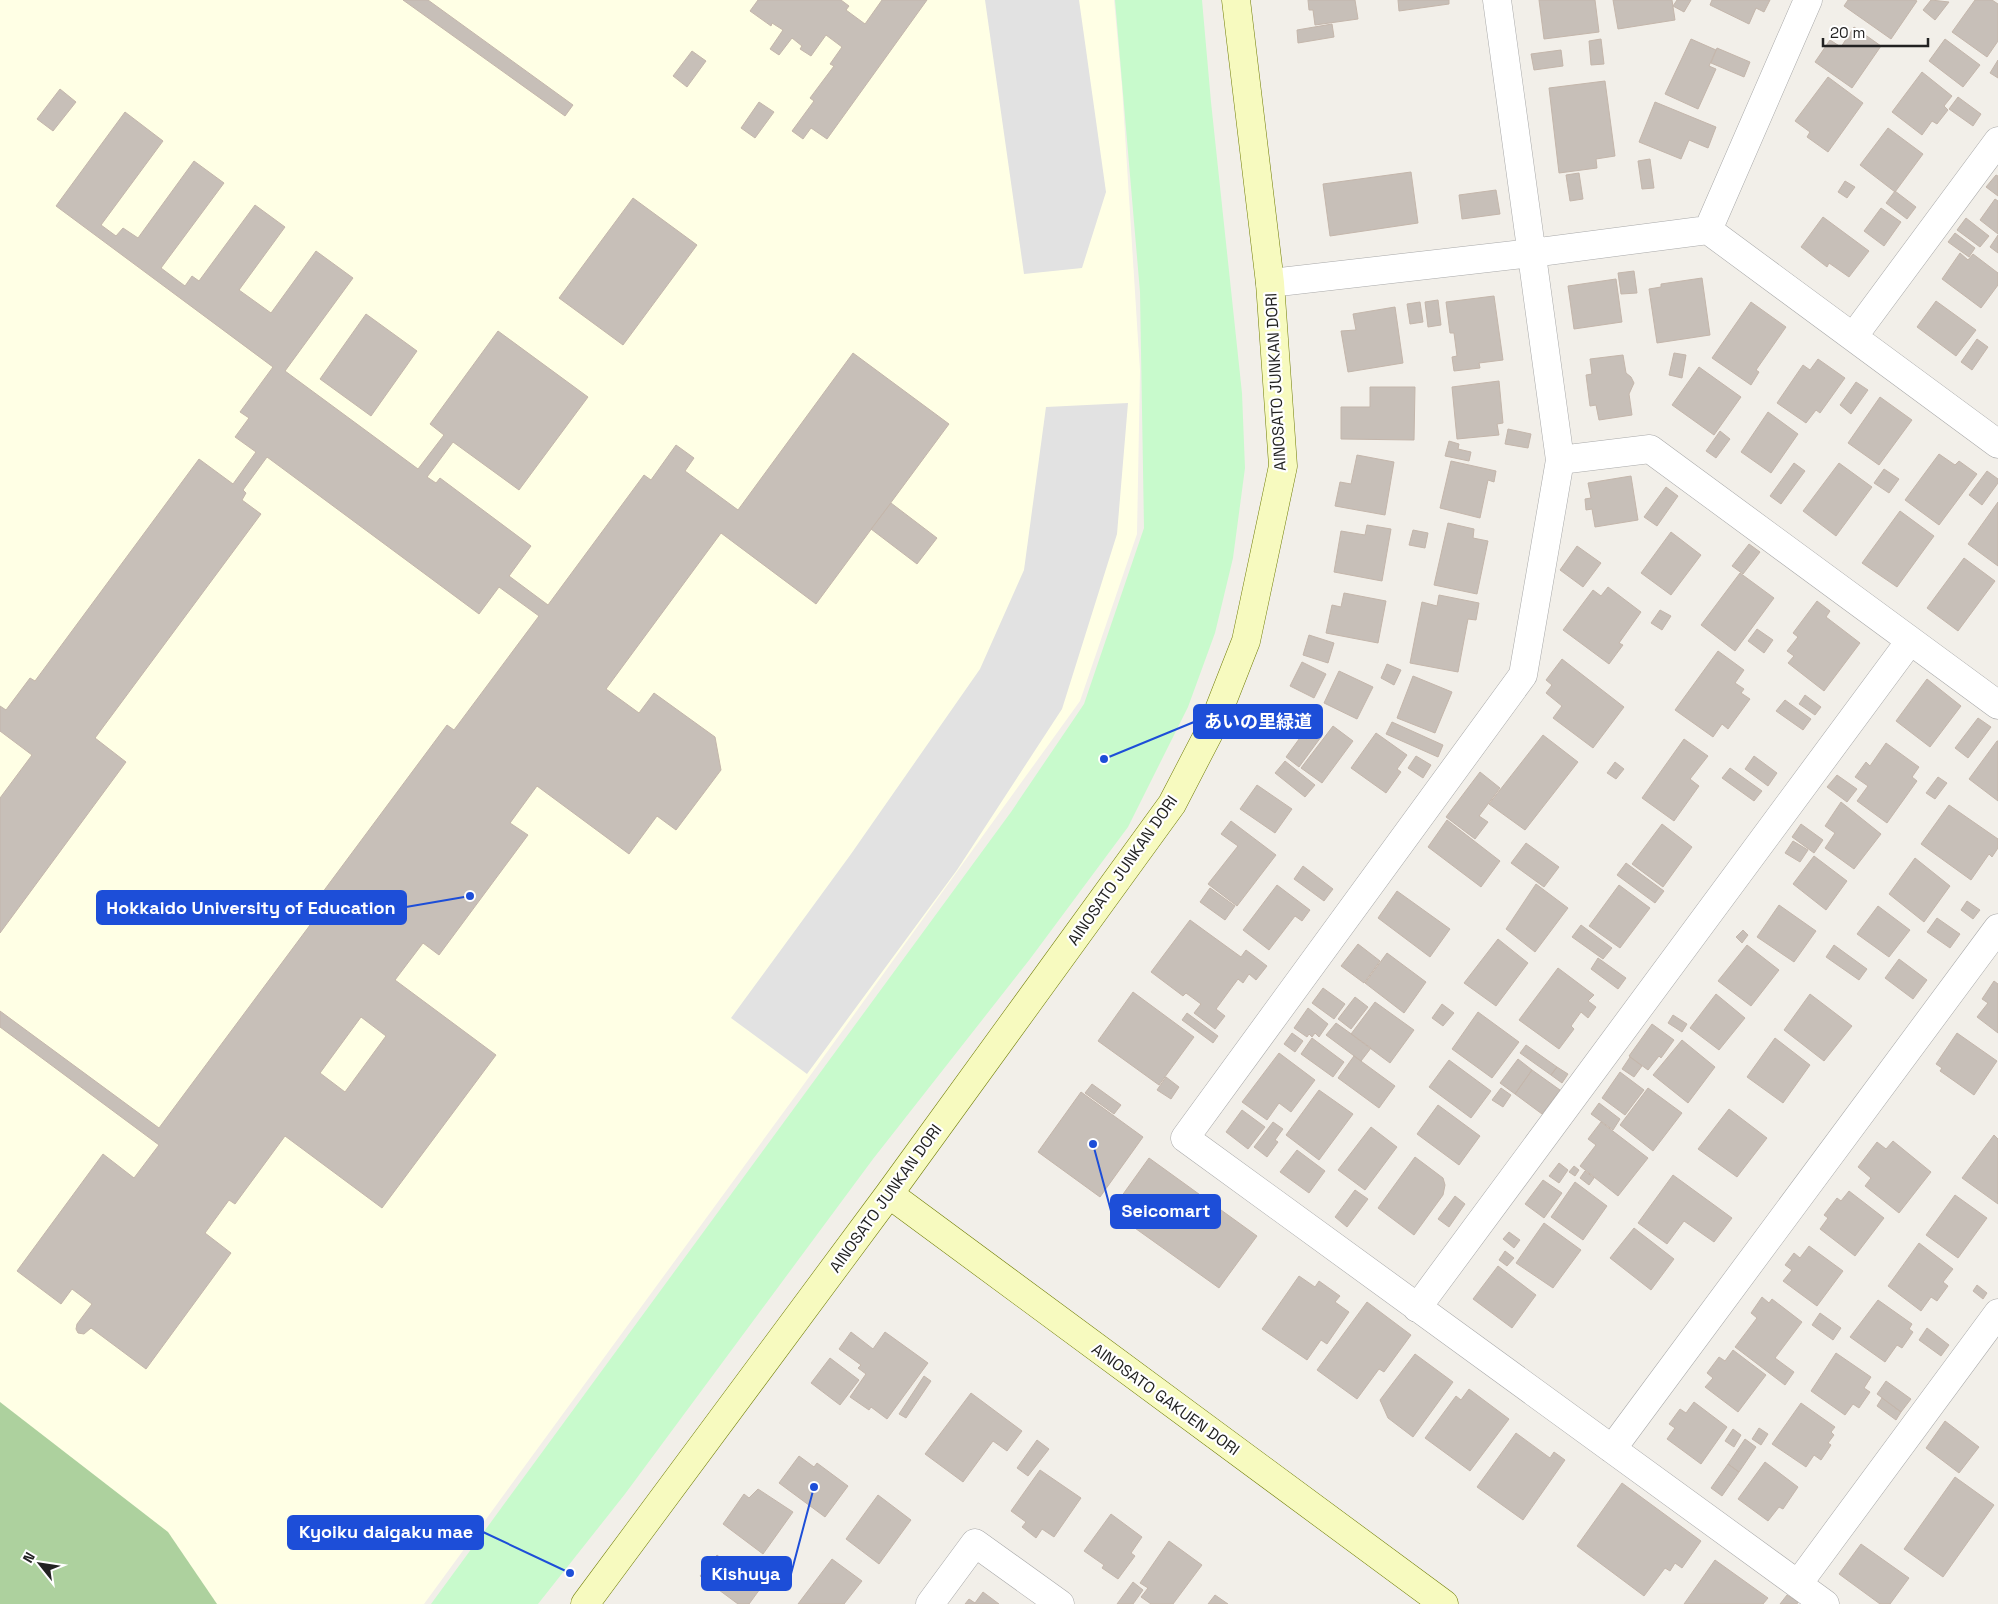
<svg xmlns="http://www.w3.org/2000/svg" width="1998" height="1604" viewBox="0 0 1998 1604" font-family="'Space Grotesk','Noto Sans JP',sans-serif">
<style>
.education{fill:#ffffe5}
.forest{fill:#add19e}
.park{fill:#c8facc}
.parking{fill:#e2e2e2}
.building{fill:#c7bfb8;stroke:#c4b6ab;fill-rule:evenodd}
.lines{fill:none;stroke-linecap:round;stroke-linejoin:round}
.street-casing{stroke:#a9a9a9;stroke-width:29}
.secondary-casing{stroke:#707d05;stroke-width:29}
.street{stroke:#fff;stroke-width:28}
.secondary{stroke:#f7fabf;stroke-width:28}
.labels{text-anchor:middle;stroke-width:4.5;stroke-linejoin:round;paint-order:stroke}
.street-label{font-size:16px;fill:#222;stroke:#fff}
.leader{fill:none;stroke:#1d4ed8;stroke-width:2}
.callout-dot{fill:#1d4ed8;stroke:#fff;stroke-width:2}
.callout{fill:#1d4ed8;stroke:#1d4ed8;stroke-width:2}
.callout-label{font-size:18px;text-anchor:middle;font-weight:bold;fill:#fff}
</style>
<rect width="100%" height="100%" fill="#f2efe9"/>
<path class="education" d="M0,0H1114L1122,87L1140,371L1137,534L1080,701L799,1091L424,1604H0Z"/>
<path class="forest" d="M0,1402L168,1532L217,1604H0Z"/>
<path class="park" d="M1115,0H1202L1211,102L1242,393L1245,468L1233,558L1215,633L1188,707L1128,827L1030,959L873,1159L625,1494L538,1604H431L1011,812L1084,704L1144,528L1140,292Z"/>
<path class="parking" d="M985,0H1079L1106,192L1082,268L1024,274Z
M1128,403L1117,534L1062,709L957,870L807,1074L731,1018L851,854L980,669L1024,570L1046,407Z"/>
<path class="building" d="M403,0H428L573,105L565,116Z
M758,0H841L849,6L846,10L865,24L882,0H927L827,139L811,128L803,139L792,131L814,101L810,98L834,66L830,64L842,47L826,35L811,56L800,49L802,46L792,38L779,55L770,49L783,30L772,23L771,26L750,11Z
M1308,0H1355L1358,19L1315,25L1313,10H1309Z
M1398,0H1449V4L1399,11Z
M1539,0H1595L1599,32L1544,39Z
M1613,0H1672L1675,20L1618,29Z
M1677,0H1691L1684,12L1673,6Z
M1712,0H1770L1764,12L1756,8L1749,24L1710,5Z
M1848,0H1915L1917,1L1891,39L1844,6Z
M1931,0L1949,2L1935,20L1923,10Z
M1975,0H1992L1998,4V41L1987,57L1952,32Z
M1332,24L1334,37L1298,43L1297,30Z
M1854,27L1881,46L1852,88L1815,62L1830,40L1841,47Z
M1601,39L1604,64L1591,65L1589,41Z
M1691,39L1716,50L1709,66L1716,69L1698,109L1665,94Z
M1945,39L1980,65L1963,87L1929,61Z
M1717,48L1750,62L1744,77L1711,63Z
M1561,50L1563,66L1534,70L1531,54Z
M692,51L706,61L687,87L673,76Z
M1998,60V78L1990,73Z
M1922,72L1952,96L1944,106L1948,110L1937,124L1932,121L1922,135L1892,112Z
M1828,77L1863,103L1828,152L1807,137L1810,132L1795,121Z
M1605,81L1615,156L1596,159L1597,168L1559,173L1549,88Z
M60,89L76,102L53,131L37,119Z
M1958,97L1981,114L1973,126L1949,109Z
M759,102L774,112L755,138L741,128Z
M1655,102L1716,127L1708,148L1689,140L1681,159L1639,142Z
M125,112L163,141L101,225L116,236L123,228L138,238L194,161L224,183L161,268L185,286L192,276L199,281L255,205L285,227L239,290L271,313L316,251L353,278L285,371L418,469L444,435L430,424L498,331L588,397L519,490L453,442L427,477L436,483L440,478L531,546L509,576L548,605L644,475L651,480L676,445L694,458L685,471L738,510L853,353L949,424L816,604L721,533L606,689L639,713L654,693L715,737L721,770L676,830L657,816L629,854L537,786L510,823L528,835L439,955L423,943L395,980L496,1055L382,1208L285,1136L235,1204L229,1200L205,1233L231,1253L146,1369L91,1328L84,1334L78,1333L76,1329L77,1324L92,1304L72,1289L61,1304L17,1271L103,1154L134,1178L159,1145L0,1027V1011L159,1128L316,917L308,912L447,725L454,730L539,616L499,587L479,614L267,457L243,490L246,493L242,500L261,514L95,738L126,762L0,933V798L32,755L0,731V706L6,710L30,678L35,681L199,459L233,484L256,452L235,437L249,418L240,412L273,367L56,206ZM361,1017L386,1036L345,1092L320,1073Z
M1888,128L1923,154L1895,192L1860,165Z
M1650,159L1654,188L1642,189L1638,161Z
M1411,172L1418,223L1330,236L1323,184Z
M1579,173L1583,199L1570,201L1566,175Z
M1996,175L1998,176V196L1986,187Z
M1845,181L1855,187L1847,198L1838,192Z
M1496,190L1500,214L1462,219L1459,195Z
M1895,191L1916,207L1907,219L1886,203Z
M633,198L697,245L623,345L559,298Z
M1995,199L1998,201V234L1980,220Z
M1881,208L1901,222L1884,246L1864,231Z
M1823,217L1869,251L1849,277L1829,263L1827,267L1801,247Z
M1966,218L1989,236L1980,247L1957,230Z
M1955,233L1975,248L1969,257L1948,242Z
M1998,235V253L1990,247Z
M1960,253L1968,260L1973,254L1998,273V285L1981,308L1942,279Z
M1634,271L1637,293L1621,294L1618,273Z
M1702,278L1710,335L1657,343L1649,289L1661,287V284Z
M1616,279L1622,322L1574,329L1568,286Z
M1494,296L1503,360L1479,363L1480,368L1454,371L1452,357L1457,356L1454,333H1450L1446,302Z
M1438,300L1441,325L1428,327L1425,302Z
M1936,301L1976,330L1956,356L1917,327Z
M1420,302L1423,322L1410,324L1407,304Z
M1751,302L1786,327L1756,370L1759,372L1751,385L1712,358Z
M1395,307L1403,363L1348,372L1341,331L1356,330L1353,314Z
M366,314L417,351L371,416L320,379Z
M1977,339L1988,347L1972,370L1961,362Z
M1674,353L1686,355L1682,378L1669,375Z
M1623,355L1626,373L1631,377L1634,383L1629,394L1632,415L1599,420L1596,405L1590,406L1586,375L1592,374L1590,359Z
M1818,359L1845,378L1820,413L1816,410L1806,423L1777,403L1803,365L1810,370Z
M1699,367L1741,397L1714,435L1672,405Z
M1499,381L1503,423L1497,424L1499,435L1457,439L1452,387Z
M1856,382L1868,390L1851,414L1840,405Z
M1370,387H1415L1414,440L1341,439V407H1370Z
M1880,397L1912,420L1879,465L1848,443Z
M1768,412L1798,434L1771,473L1741,452Z
M1508,429L1531,434L1528,448L1505,444Z
M1720,431L1730,439L1716,458L1706,451Z
M1449,441L1459,444L1458,449L1471,452L1469,461L1445,456Z
M1939,454L1955,465L1959,461L1977,474L1939,525L1905,500Z
M1357,455L1394,462L1385,515L1335,506L1340,482L1351,484Z
M1451,461L1496,471L1494,482L1488,480L1480,518L1440,508Z
M1794,463L1805,471L1781,504L1770,496Z
M1839,463L1872,487L1836,536L1803,511Z
M1884,469L1899,479L1889,493L1874,483Z
M1987,471L1998,479V483L1982,505L1969,495Z
M1631,476L1638,520L1595,527L1592,509L1586,510L1585,499L1591,498L1588,483Z
M1666,487L1678,496L1657,526L1644,517Z
M1998,502V566L1968,544Z
M891,503L937,538L917,564L871,529Z
M1900,511L1934,536L1897,587L1862,563Z
M1448,523L1474,529L1473,538L1488,541L1477,594L1434,585Z
M1367,525L1391,529L1382,581L1334,572L1341,531L1365,535Z
M1413,530L1428,533L1425,548L1409,545Z
M1671,532L1701,555L1671,595L1641,573Z
M1749,544L1760,552L1743,574L1732,566Z
M1577,546L1601,563L1583,587L1560,570Z
M1964,558L1995,581L1958,631L1927,608Z
M1740,573L1774,598L1735,651L1701,625Z
M1608,587L1641,612L1619,643L1623,645L1609,664L1563,630L1593,590L1601,596Z
M1344,593L1386,601L1378,643L1326,633L1332,605L1341,607Z
M1439,595L1479,603L1476,620L1468,619L1458,672L1410,663L1422,602L1437,606Z
M1817,601L1830,611L1826,617L1860,643L1824,691L1788,663L1794,656L1787,651L1798,637L1793,633Z
M1660,610L1671,616L1662,630L1651,623Z
M1757,629L1773,640L1764,653L1748,641Z
M1309,635L1334,643L1328,663L1303,655Z
M1718,651L1744,670L1735,683L1744,689L1741,693L1750,699L1728,729L1722,724L1713,737L1675,710Z
M1562,659L1624,707L1593,748L1553,718L1562,706L1546,693L1552,685L1546,680Z
M1302,662L1326,674L1314,698L1290,686Z
M1387,664L1401,670L1394,685L1381,678Z
M1339,671L1373,687L1357,719L1324,703Z
M1413,676L1452,692L1435,733L1397,718Z
M1927,679L1961,706L1930,747L1896,721Z
M1805,695L1821,707L1815,715L1799,704Z
M1785,700L1811,719L1803,730L1776,711Z
M1978,718L1991,727L1968,758L1955,748Z
M1392,722L1443,745L1438,757L1386,734Z
M1333,726L1353,741L1322,783L1301,768Z
M1313,731L1321,737L1299,767L1286,757L1302,735L1307,739Z
M1376,733L1407,755L1397,769L1401,772L1386,793L1351,768Z
M1543,735L1578,762L1525,830L1489,804Z
M1684,739L1708,756L1690,779L1699,786L1674,821L1642,798Z
M1997,741H1998V801L1969,779Z
M1886,743L1919,767L1912,777L1917,781L1887,823L1857,801L1868,786L1855,777L1866,762L1870,766Z
M1416,756L1431,765L1423,778L1408,768Z
M1754,756L1777,773L1768,786L1745,769Z
M1285,761L1315,785L1305,797L1275,773Z
M1615,762L1624,769L1616,779L1607,773Z
M1730,768L1762,791L1754,801L1722,778Z
M1480,772L1500,788L1479,816L1488,822L1475,839L1446,817Z
M1837,775L1857,789L1847,802L1827,787Z
M1938,777L1947,783L1935,799L1926,793Z
M1257,785L1292,809L1275,833L1240,809Z
M1841,802L1881,834L1854,869L1825,848L1835,833L1825,826Z
M1949,805L1998,839V848L1992,857L1989,854L1971,880L1921,844Z
M1447,820L1500,861L1481,887L1428,847Z
M1231,821L1276,855L1237,906L1208,884L1238,846L1221,834Z
M1662,824L1692,847L1663,887L1632,864Z
M1801,824L1823,840L1814,853L1792,837Z
M1793,841L1808,850L1800,862L1785,853Z
M1526,843L1559,867L1544,887L1511,863Z
M1814,856L1847,881L1826,910L1793,884Z
M1915,858L1950,886L1924,922L1889,894Z
M1626,863L1664,891L1655,903L1617,875Z
M1303,866L1333,889L1324,901L1294,879Z
M1536,884L1568,908L1535,952L1506,929Z
M1277,885L1310,910L1302,921L1295,916L1269,950L1243,930Z
M1619,885L1650,908L1620,948L1589,926Z
M1210,888L1235,906L1225,920L1200,902Z
M1397,891L1450,929L1430,957L1378,918Z
M1967,901L1980,910L1973,919L1961,910Z
M1779,905L1816,931L1794,962L1757,937Z
M1878,906L1910,930L1889,957L1857,934Z
M1937,918L1960,934L1950,948L1927,932Z
M1190,920L1241,957L1246,950L1267,966L1256,980L1249,974L1243,983L1238,979L1216,1009L1225,1016L1215,1029L1194,1013L1201,1004L1186,993L1183,996L1151,972Z
M1581,925L1612,948L1603,959L1572,937Z
M1743,930L1748,935L1742,943L1736,937Z
M1498,939L1528,963L1496,1006L1464,983Z
M1358,944L1380,961L1364,983L1341,966Z
M1747,945L1779,970L1751,1006L1718,981Z
M1834,945L1867,969L1859,980L1826,957Z
M1387,953L1426,982L1404,1013L1365,983Z
M1598,958L1626,978L1618,989L1591,969Z
M1899,959L1927,980L1913,999L1885,978Z
M1558,968L1594,995L1588,1001L1596,1007L1588,1018L1581,1012L1571,1026L1574,1029L1559,1049L1519,1020Z
M1994,981L1998,984V1033L1977,1017L1988,1003L1982,999Z
M1323,988L1345,1004L1334,1019L1312,1003Z
M1133,992L1194,1037L1159,1085L1098,1041Z
M1716,994L1745,1018L1719,1050L1690,1028Z
M1810,994L1852,1026L1824,1061L1784,1030Z
M1355,997L1368,1007L1351,1029L1338,1019Z
M1375,1002L1414,1030L1390,1063L1351,1034Z
M1442,1004L1454,1013L1443,1026L1432,1018Z
M1308,1008L1328,1024L1319,1037L1315,1033L1312,1037L1309,1034L1307,1037L1294,1028Z
M1478,1012L1519,1042L1492,1078L1452,1049Z
M1187,1013L1218,1036L1213,1043L1182,1020Z
M1673,1015L1687,1024L1682,1032L1668,1023Z
M1336,1023L1371,1048L1361,1061L1326,1035Z
M1652,1024L1674,1040L1661,1058L1659,1056L1648,1070L1629,1056Z
M1292,1033L1303,1041L1295,1052L1284,1044Z
M1957,1033L1997,1061L1974,1095L1940,1071L1942,1068L1936,1064Z
M1312,1038L1344,1062L1333,1077L1301,1054Z
M1775,1038L1810,1065L1783,1103L1747,1077Z
M1682,1040L1715,1067L1688,1103L1653,1075Z
M1526,1045L1557,1067L1551,1075L1520,1053Z
M1279,1053L1315,1080L1291,1112L1279,1103L1267,1120L1242,1102Z
M1354,1056L1395,1086L1379,1108L1338,1078Z
M1630,1057L1642,1066L1634,1077L1622,1069Z
M1518,1059L1532,1070L1515,1094L1500,1083Z
M1449,1060L1491,1091L1471,1118L1429,1087Z
M1557,1067L1568,1074L1562,1083L1551,1075Z
M1532,1070L1560,1090L1542,1114L1515,1094Z
M1620,1072L1644,1090L1625,1115L1602,1098Z
M1166,1077L1179,1087L1171,1099L1157,1090Z
M1092,1084L1121,1105L1114,1114L1085,1093Z
M1501,1088L1511,1095L1503,1107L1492,1100Z
M1648,1088L1682,1113L1653,1151L1620,1125Z
M1319,1090L1353,1114L1319,1160L1286,1135Z
M1081,1092L1143,1137L1100,1197L1038,1152Z
M1599,1103L1620,1119L1613,1130L1591,1114Z
M1438,1105L1480,1136L1459,1165L1417,1134Z
M1729,1109L1767,1138L1737,1177L1698,1149Z
M1242,1110L1265,1127L1248,1149L1226,1132Z
M1273,1122L1283,1129L1275,1140L1278,1142L1267,1157L1254,1147Z
M1601,1122L1648,1158L1618,1196L1580,1166L1596,1145L1588,1139Z
M1371,1127L1397,1147L1365,1190L1338,1170Z
M1994,1135L1998,1139V1204L1962,1178Z
M1893,1141L1931,1172L1899,1213L1865,1186L1871,1178L1858,1167L1877,1142L1886,1149Z
M1297,1150L1325,1171L1309,1193L1280,1172Z
M1415,1157L1443,1178L1445,1185L1443,1195L1414,1235L1378,1208Z
M1149,1158L1257,1236L1219,1288L1111,1211Z
M1559,1163L1568,1170L1559,1183L1549,1176Z
M1574,1166L1579,1170L1575,1176L1569,1172Z
M1585,1171L1594,1178L1589,1185L1580,1178Z
M1673,1175L1732,1218L1714,1242L1684,1221L1667,1244L1638,1223Z
M1543,1180L1562,1193L1544,1218L1525,1204Z
M1575,1182L1607,1206L1583,1240L1551,1217Z
M1355,1190L1368,1199L1347,1227L1335,1217Z
M1849,1191L1884,1218L1855,1256L1820,1229L1828,1218L1824,1215L1837,1198L1841,1201Z
M1955,1195L1987,1218L1958,1258L1926,1235Z
M1455,1196L1465,1204L1449,1227L1438,1219Z
M1544,1223L1581,1250L1553,1288L1516,1263Z
M1634,1228L1674,1259L1651,1290L1610,1258Z
M1509,1232L1520,1240L1514,1248L1503,1239Z
M1919,1243L1953,1269L1943,1282L1948,1286L1937,1301L1931,1297L1921,1311L1888,1286Z
M1809,1246L1843,1271L1817,1306L1783,1281L1792,1270L1785,1265L1794,1253L1800,1258Z
M1505,1251L1514,1258L1507,1266L1499,1260Z
M1498,1266L1536,1295L1512,1328L1473,1299Z
M1299,1276L1315,1287L1319,1281L1340,1296L1335,1302L1349,1312L1327,1344L1321,1340L1307,1360L1262,1329Z
M1977,1285L1987,1293L1983,1299L1973,1291Z
M1762,1297L1769,1303L1772,1299L1802,1322L1775,1358L1794,1372L1785,1385L1735,1347L1757,1318L1751,1313Z
M1878,1300L1912,1324L1909,1329L1913,1332L1902,1348L1897,1345L1885,1362L1850,1337Z
M1367,1302L1411,1335L1384,1372L1379,1369L1357,1399L1317,1370Z
M1820,1313L1841,1328L1833,1340L1812,1325Z
M1927,1328L1949,1345L1941,1356L1919,1340Z
M851,1332L873,1349L885,1332L928,1363L887,1419L871,1407L869,1410L850,1397L866,1374L858,1368L861,1365L839,1349Z
M1733,1350L1766,1375L1738,1412L1705,1387L1713,1378L1707,1373L1719,1357L1725,1361Z
M1836,1353L1871,1377L1864,1388L1870,1392L1859,1408L1853,1404L1845,1415L1811,1391Z
M1415,1354L1453,1382L1413,1437L1388,1418L1380,1400Z
M830,1358L859,1380L840,1405L811,1383Z
M924,1376L931,1381L906,1418L899,1414Z
M1886,1381L1911,1399L1901,1412L1877,1394Z
M1469,1389L1509,1419L1470,1471L1425,1438L1456,1396L1461,1400Z
M971,1393L1022,1431L1007,1451L993,1441L963,1482L925,1454Z
M1882,1398L1901,1412L1896,1420L1877,1406Z
M1694,1402L1727,1427L1701,1464L1667,1439L1675,1428L1669,1424L1680,1409L1686,1413Z
M1801,1403L1835,1427L1831,1432L1834,1435L1828,1443L1831,1445L1821,1460L1814,1455L1806,1467L1772,1444Z
M1945,1421L1979,1447L1959,1473L1926,1448Z
M1759,1428L1768,1434L1761,1445L1752,1439Z
M1733,1429L1741,1435L1734,1447L1725,1441Z
M1516,1433L1550,1458L1554,1452L1565,1460L1523,1520L1477,1487Z
M1745,1439L1756,1447L1739,1472L1728,1464Z
M1037,1440L1049,1449L1028,1476L1017,1468Z
M799,1456L814,1467L817,1463L848,1486L825,1517L779,1483Z
M1765,1462L1798,1487L1783,1509L1779,1507L1768,1521L1738,1499Z
M1728,1464L1739,1472L1722,1496L1711,1488Z
M1040,1470L1081,1498L1054,1537L1042,1529L1036,1538L1022,1527L1026,1522L1011,1511Z
M1955,1477L1994,1505L1943,1577L1904,1549Z
M1622,1483L1701,1541L1682,1568L1675,1563L1670,1571L1665,1568L1644,1596L1577,1546Z
M758,1489L793,1512L763,1554L723,1524L744,1494L749,1498Z
M878,1495L911,1520L879,1564L846,1539Z
M1111,1514L1142,1537L1131,1553L1135,1556L1118,1579L1102,1568L1104,1565L1084,1551Z
M1169,1541L1202,1565L1173,1604H1151L1141,1597L1148,1588L1140,1583Z
M1861,1544L1909,1578L1890,1604H1880L1839,1574Z
M717,1555L732,1567L740,1558L768,1578L749,1604H738L700,1576Z
M832,1559L862,1581L844,1604H798Z
M1715,1560L1768,1598L1763,1604H1684Z
M1133,1582L1143,1590L1133,1604H1117Z
M983,1592L999,1604H965L969,1599L975,1603Z
M1215,1595L1228,1604H1208Z
M1787,1595L1798,1602L1797,1604H1780Z"/>
<g class="lines">
<defs>
<path id="street" d="M1497,0L1560,460L1523,675L1185,1138L1825,1604
M1708,230L1808,0
M1270,283L1532,253L1708,230L1998,444
M1853,337L1998,141
M1560,460L1650,449L1998,705
M1417,1308L1910,641
M1612,1449L1998,928
M1798,1584L1998,1313
M930,1604L975,1543L1060,1604"/>
<path id="secondary" d="M889,1194L1444,1604
M585,1604L889,1194L1172,804L1213,725L1246,641L1283,466L1270,283L1236,0"/>
</defs>
<use href="#street" class="street-casing"/>
<use href="#secondary" class="secondary-casing"/>
<use href="#street" class="street"/>
<use href="#secondary" class="secondary"/>
</g>
<g class="labels">
<g class="street-label">
<text transform="translate(1275 382) rotate(-93)" y="6">AINOSATO JUNKAN DORI</text>
<text transform="translate(1122 870) rotate(-55)" y="6">AINOSATO JUNKAN DORI</text>
<text transform="translate(885 1198) rotate(-54)" y="6">AINOSATO JUNKAN DORI</text>
<text transform="translate(1166 1399) rotate(36)" y="6">AINOSATO GAKUEN DORI</text>
</g>
</g>
<path class="leader" d="M1104 759L1194 722M470 896L406 907M1093 1144L1111 1211M570 1573L483 1532M814 1487L791 1574"/>
<g class="callout-dot">
<circle cx="1104" cy="759" r="5"/>
<circle cx="470" cy="896" r="5"/>
<circle cx="1093" cy="1144" r="5"/>
<circle cx="570" cy="1573" r="5"/>
<circle cx="814" cy="1487" r="5"/>
</g>
<g class="callout">
<rect x="1194" y="705" width="128" height="33" rx="5"/>
<rect x="97" y="891" width="309" height="33" rx="5"/>
<rect x="1111" y="1195" width="109" height="33" rx="5"/>
<rect x="288" y="1516" width="195" height="33" rx="5"/>
<rect x="702" y="1557" width="89" height="33" rx="5"/>
</g>
<g class="callout-label">
<text x="1258" y="728">あいの里緑道</text>
<text x="251" y="914">Hokkaido University of Education</text>
<text x="1166" y="1217">Seicomart</text>
<text x="386" y="1538">Kyoiku daigaku mae</text>
<text x="746" y="1580">Kishuya</text>
</g>
<g transform="translate(40 1564) rotate(300)" stroke="#ffffff" stroke-width="4" paint-order="stroke">
<path d="M0-4L9 19L0 12L-9 19Z" fill="#222222"/>
<text y="-8" font-size="14" font-weight="bold" text-anchor="middle" fill="#222222">N</text>
</g>
<path d="M1823 38v8h105v-8" fill="none" stroke="#222222" stroke-width="2.5"/>
<text x="1830" y="38" font-size="15" fill="#222222" stroke="#ffffff" stroke-width="4" paint-order="stroke">20 m</text>
</svg>
